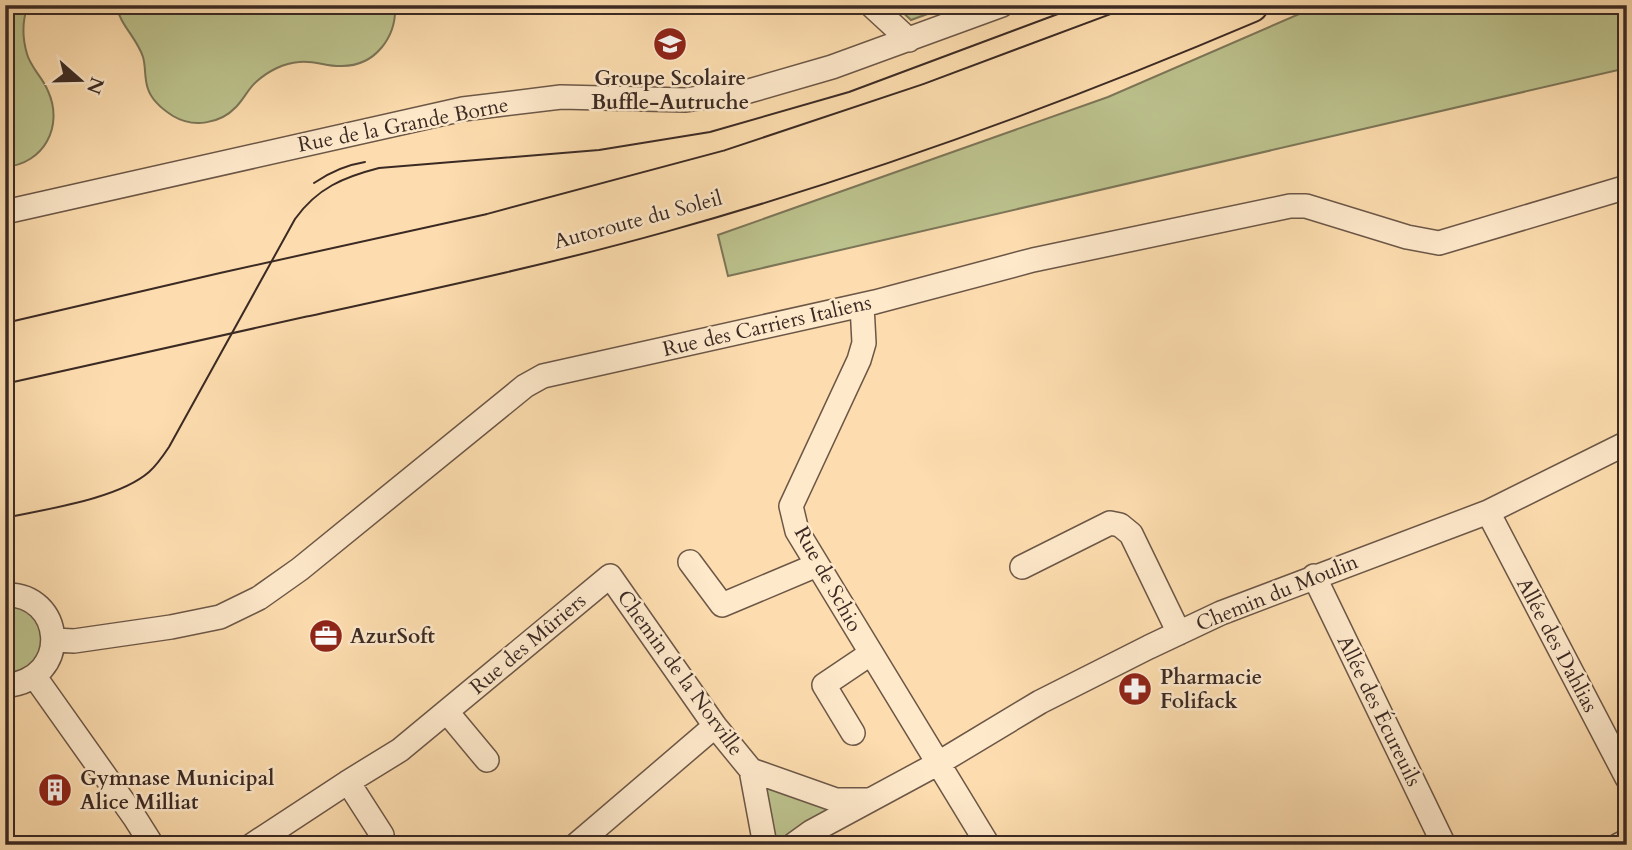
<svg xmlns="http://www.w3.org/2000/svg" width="1632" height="850" font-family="Cardo,serif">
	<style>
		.green { fill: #bcc28d; stroke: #7c7658; stroke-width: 2 }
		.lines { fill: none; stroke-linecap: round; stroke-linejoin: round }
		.minor-casing { stroke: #6c5747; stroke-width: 26 }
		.highway-casing { stroke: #3b2a24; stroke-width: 37 }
		.minor { stroke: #fee9cb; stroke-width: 23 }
		.highway { stroke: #fdddaf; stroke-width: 33 }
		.tram { stroke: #3b2a24; stroke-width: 2 }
		.labels { text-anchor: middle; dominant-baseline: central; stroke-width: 5; stroke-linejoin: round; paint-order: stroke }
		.poi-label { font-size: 21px; font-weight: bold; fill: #3b2a24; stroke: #fee9cb; text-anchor: start }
		.street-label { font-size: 21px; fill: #3b2a24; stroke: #fee9cb }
	</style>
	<rect width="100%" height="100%" fill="#fdddaf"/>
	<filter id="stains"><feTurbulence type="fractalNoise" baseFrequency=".00286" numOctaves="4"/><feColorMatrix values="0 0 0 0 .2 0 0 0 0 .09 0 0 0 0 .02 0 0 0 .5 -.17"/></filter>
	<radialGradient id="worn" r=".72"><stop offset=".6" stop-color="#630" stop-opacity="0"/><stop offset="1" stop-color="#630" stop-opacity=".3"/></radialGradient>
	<path class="green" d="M5,5H28C22,21 22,37 27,54C31,68 43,78 48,91C64,126 44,164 5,167Z
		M116,5H395C397,37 375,66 342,66C328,67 314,60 299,62C284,63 268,71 256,82C248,89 244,99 236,107C220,124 193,128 173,116C162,109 152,101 148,89C144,78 146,67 143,57C137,38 120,25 116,5Z
		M895,5H952L911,20Z
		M1320,5H1627V68L728,276L718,235L1108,97Z
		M5,604L26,608L42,627C42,659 39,665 7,674H5Z
		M767,782L837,810L780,844L773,841L762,787Z"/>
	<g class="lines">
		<g class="minor-casing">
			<path id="minor" d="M871,5L909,40
				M5,212L463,109L561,97L686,100L749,91L832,67L1002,5
				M862,305L864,343L859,360L791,506L797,531L988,845
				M1488,512L1627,778
				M690,562L722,605L817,565
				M1022,567L1110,523L1120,525L1131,534L1179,633
				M1314,576L1444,845
				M5,595C63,592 74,679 5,686
				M54,640L74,641L171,627L220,617L259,598L300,569L525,386L543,376L875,302L1033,260L1290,206H1306L1407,237L1439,243L1627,187
				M35,677L135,818L152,845
				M447,712L487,760
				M853,733L824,685L870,654
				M751,770L765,845
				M348,782L382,835
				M252,845L348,782L400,750L610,576L715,726L751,770L836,800H867
				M576,845L715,726
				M793,845L811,832L937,764L1040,702L1149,647L1221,613L1488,512L1627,443
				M1619,845L1627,841"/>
		</g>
		<g class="highway-casing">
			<path id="highway" d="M5,341L224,290L491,231L730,167L928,101L1134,24L1177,5
				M5,366C105,343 205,321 305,299C424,273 543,248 661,215C862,159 1058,87 1251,5"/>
		</g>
		<use href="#minor" class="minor"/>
		<use href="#highway" class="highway"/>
		<path class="tram" d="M314,183C330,172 346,165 365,162
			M5,518C46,509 118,499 149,472C157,465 163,456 169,447L295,219C317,188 344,177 379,168L599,150L710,132L849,92L1082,5"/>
	</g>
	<defs>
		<g id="school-disc" transform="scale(1.75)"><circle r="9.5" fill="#8f2418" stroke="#fee9cb"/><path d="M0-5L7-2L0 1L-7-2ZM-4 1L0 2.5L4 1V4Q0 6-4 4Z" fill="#fff"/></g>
		<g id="office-disc" transform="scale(1.75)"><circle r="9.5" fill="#8f2418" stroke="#fee9cb"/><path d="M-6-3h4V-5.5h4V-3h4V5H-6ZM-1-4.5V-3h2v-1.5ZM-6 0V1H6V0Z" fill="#fff"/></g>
		<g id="pharmacy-disc" transform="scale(1.75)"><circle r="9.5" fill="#8f2418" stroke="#fee9cb"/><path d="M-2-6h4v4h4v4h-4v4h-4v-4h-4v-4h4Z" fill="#fff"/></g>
		<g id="building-disc" transform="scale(1.75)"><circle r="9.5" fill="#8f2418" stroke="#fee9cb"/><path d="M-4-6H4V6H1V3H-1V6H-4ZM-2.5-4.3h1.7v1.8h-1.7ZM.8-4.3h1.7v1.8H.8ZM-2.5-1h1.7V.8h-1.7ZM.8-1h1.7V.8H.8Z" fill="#fff"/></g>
	</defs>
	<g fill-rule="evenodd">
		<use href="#school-disc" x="670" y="44"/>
		<use href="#office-disc" x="326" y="636"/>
		<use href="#pharmacy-disc" x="1135" y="689"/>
		<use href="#building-disc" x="55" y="790"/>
	</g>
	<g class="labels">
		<g class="poi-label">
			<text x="670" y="78" text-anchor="middle">Groupe Scolaire<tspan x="670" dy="24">Buffle-Autruche</tspan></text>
			<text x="350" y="636">AzurSoft</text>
			<text x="1160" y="677">Pharmacie<tspan x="1160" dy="24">Folifack</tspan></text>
			<text x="80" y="778">Gymnase Municipal<tspan x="80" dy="24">Alice Milliat</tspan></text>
		</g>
		<g class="street-label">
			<text transform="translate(403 125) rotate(-11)">Rue de la Grande Borne</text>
			<text transform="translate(638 220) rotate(-15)">Autoroute du Soleil</text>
			<text transform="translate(767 326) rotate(-13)">Rue des Carriers Italiens</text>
			<text transform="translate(828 579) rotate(61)">Rue de Schio</text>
			<text transform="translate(1277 593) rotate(-22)">Chemin du Moulin</text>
			<text transform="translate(528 644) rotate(-40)">Rue des Mûriers</text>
			<text transform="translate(1557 645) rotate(62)">Allée des Dahlias</text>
			<text transform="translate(680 673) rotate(54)">Chemin de la Norville</text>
			<text transform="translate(1379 711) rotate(64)">Allée des Écureuils</text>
		</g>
	</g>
	<rect width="1632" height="850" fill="none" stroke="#fdddaf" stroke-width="28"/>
	<rect x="7" y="7" width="1618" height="836" fill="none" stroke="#3b2a24" stroke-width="3.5"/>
	<rect x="14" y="14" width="1604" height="822" fill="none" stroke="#3b2a24" stroke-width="2"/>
	<g transform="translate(80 80) rotate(110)" stroke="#fee9cb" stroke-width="5" paint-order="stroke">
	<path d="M0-5L12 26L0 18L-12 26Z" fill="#3b2a24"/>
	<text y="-10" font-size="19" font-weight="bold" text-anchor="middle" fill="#3b2a24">N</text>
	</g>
	<rect width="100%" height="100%" filter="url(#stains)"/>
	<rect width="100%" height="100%" fill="url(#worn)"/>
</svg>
